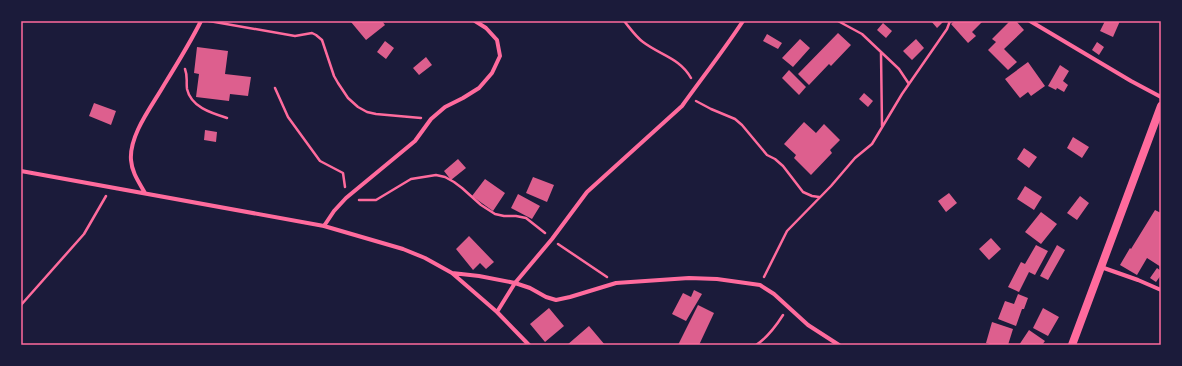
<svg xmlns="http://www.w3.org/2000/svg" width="1182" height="366" font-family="Inter,sans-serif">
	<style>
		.building { fill: #dd5f8e }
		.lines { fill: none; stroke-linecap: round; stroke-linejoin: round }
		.path { stroke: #ff6b9d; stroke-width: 2.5 }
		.minor { stroke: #ff6b9d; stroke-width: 4 }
		.secondary { stroke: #ff6b9d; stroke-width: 8 }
		.neatline { fill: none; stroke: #ff6b9d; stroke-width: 1.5 }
	</style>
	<rect width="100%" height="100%" fill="#1b1b3a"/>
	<path class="building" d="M353,21H382L385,25L366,40L351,22Z
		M931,21H944L937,28Z
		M955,21H983L972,32L976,36L968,43L951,24Z
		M1010,21H1016L1024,30L1004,49L1017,62L1008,70L988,50L996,42L992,39Z
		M1105,21H1120L1113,37L1100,31Z
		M883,23L892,31L886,38L877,30Z
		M838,33L851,45L831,66L829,64L809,85L798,74Z
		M767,34L782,43L778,49L763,41Z
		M800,39L810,48L793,67L782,58Z
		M916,39L924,48L912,60L903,51Z
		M385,41L394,48L386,59L377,52Z
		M1097,42L1104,47L1099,55L1092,50Z
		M197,47L228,51L225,74L251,77L248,96L230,94L229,101L196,97L199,74L194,73Z
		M426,57L432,65L419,75L413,68Z
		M1028,62L1045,86L1031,96L1028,92L1020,98L1005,79Z
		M1060,65L1069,71L1063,81L1068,85L1064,92L1057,88L1056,90L1048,86Z
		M789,70L806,87L799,95L782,78Z
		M864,93L873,101L868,107L859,99Z
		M94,103L116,111L111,125L89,116Z
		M804,122L816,133L824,124L840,140L830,150L832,153L811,175L794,158L796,155L784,144Z
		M205,130L217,132L216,142L204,140Z
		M1073,137L1089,147L1082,158L1067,148Z
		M1024,148L1037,157L1029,168L1017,159Z
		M458,159L466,168L451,180L444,171Z
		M533,177L554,185L547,202L526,193Z
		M485,179L505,193L493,211L472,196Z
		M1025,186L1042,197L1034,210L1017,199Z
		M949,193L957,203L946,212L938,201Z
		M518,194L540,206L532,219L511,208Z
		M1080,196L1089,203L1077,220L1067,213Z
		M1155,210L1161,213V267L1147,258L1137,275L1120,265L1130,248L1131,249Z
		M1041,212L1057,224L1041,244L1025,232Z
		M469,236L494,262L486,269L480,263L473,270L456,249Z
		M991,238L1001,249L989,260L979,249Z
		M1036,245L1048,251L1035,275L1029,272L1019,292L1008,287L1021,262L1025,264Z
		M1057,245L1065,250L1048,280L1040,276Z
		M1157,268L1161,271V275L1156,282L1150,278Z
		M694,290L702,294L686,321L672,314L683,293L691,297Z
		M1018,294L1028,298L1024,309H1022L1016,326L998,319L1005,301L1014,304Z
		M698,305L714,313L699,345H678Z
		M549,308L564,326L545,342L530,324Z
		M1043,308L1059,317L1048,336L1033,328Z
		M992,322L1013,329L1008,345H993L986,343Z
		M589,326L605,345H567Z
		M1029,330L1045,341L1042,345H1019Z"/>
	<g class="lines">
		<path class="path" d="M209,21L295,36L312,33L316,35L322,40L334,76L338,83L348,98L358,107L367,112L376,114L421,118
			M624,21C630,28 636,37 643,42C660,55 680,58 691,78
			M838,21L862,34L899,69L909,84
			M881,53L882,126
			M185,69C188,77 186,81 187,89C191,107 211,113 227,118
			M275,88L288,117L320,161L343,173L345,187
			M696,101L711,109L735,119L742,125L767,155L775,159L783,166L803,192L812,196L819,197
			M359,200H376L411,179L436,175L445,177L454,182L462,188L481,205L495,214L504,216H516L526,218L545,233
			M558,244L607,277
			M764,277L787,231L831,186L855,158L872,144L902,94L947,29L950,21
			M21,305L84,234L106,196
			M756,345C767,338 776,326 783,315"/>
		<path class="minor" d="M1030,21L1131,81L1161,97
			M21,171L324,226L403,249L425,258L452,273L497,312L529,345
			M145,193C139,182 132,173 131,160C129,135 152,106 164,85C177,64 190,43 201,21
			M324,226L334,211L346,198L415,141L431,119L445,107L463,98L479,88L492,73L500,56L497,40L486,28L475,21
			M1101,267L1138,280L1161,290
			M452,273L479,276L515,283L530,288L546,297L556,300L570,297L616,283L689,278L717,279L760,285L774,294L808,325L839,345
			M497,312L515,283L552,239L587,192L682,106C702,78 724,50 743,21"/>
		<path class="secondary" d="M1072,345L1161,106"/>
	</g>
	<rect width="1182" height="366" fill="none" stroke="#1b1b3a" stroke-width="44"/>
	<rect x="22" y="22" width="1138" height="322" class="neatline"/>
</svg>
